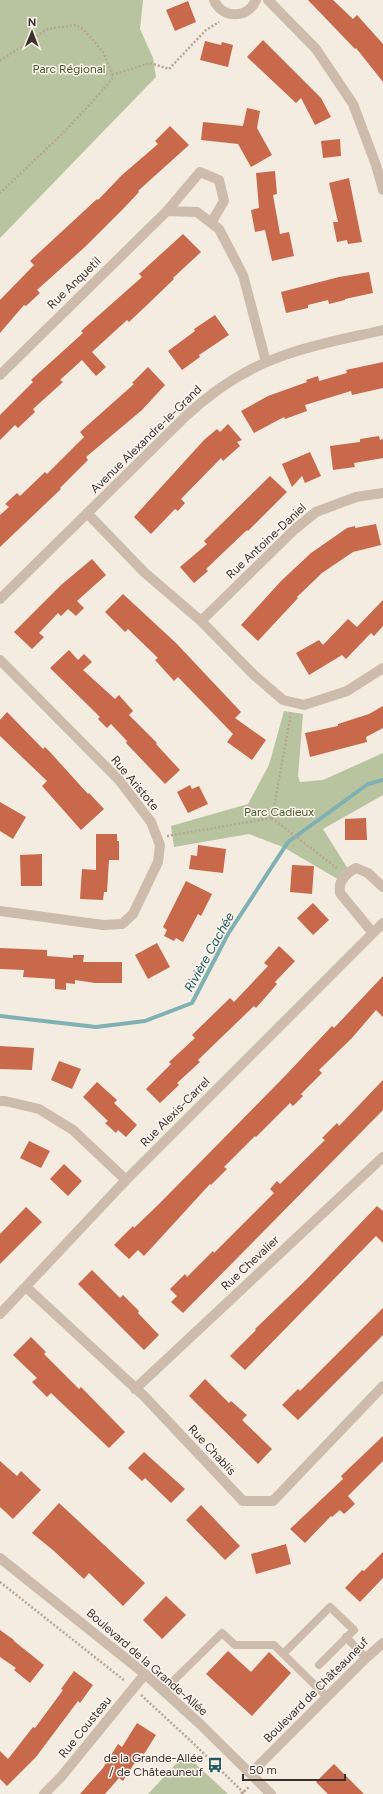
<svg xmlns="http://www.w3.org/2000/svg" width="383" height="1794" font-family="Figtree,sans-serif">
	<style>
		.green { fill: #b8c4a0 }
		.lines { fill: none; stroke-linecap: round; stroke-linejoin: round }
		.stream { stroke: #7fb0b2; stroke-width: 4 }
		.building { fill: #c8694b }
		.path { stroke: #b9a596; stroke-width: 2.5; stroke-dasharray: 2 2; stroke-linecap: butt }
		.service { stroke: #cdbbac; stroke-width: 8 }
		.minor { stroke: #cdbbac; stroke-width: 10 }
		.tertiary { stroke: #cdbbac; stroke-width: 10 }
		.labels { text-anchor: middle; dominant-baseline: central; stroke-width: 3; stroke-linejoin: round; paint-order: stroke }
		.park-label { font-size: 12px; fill: #4a5a2e; stroke: #fbf5ee }
		.street-label { font-size: 12px; fill: #3b302b; stroke: #fbf5ee }
		.poi-label { font-size: 12px; fill: #3b302b; stroke: #fbf5ee; text-anchor: end }
		.water-label { font-size: 13px; font-style: italic; fill: #1f5a5e; stroke: #fbf5ee }
	</style>
	<rect width="100%" height="100%" fill="#f4ebe1"/>
	<path class="green" d="M0,0H143L140,29L153,58L156,77L0,238Z
		M284,711L303,714L298,776L300,782L323,780L383,753V795L323,829L348,869L341,881L283,847L249,834L174,847L171,826L248,804L269,765Z
		M185,1754L228,1794H148Z"/>
	<g class="lines">
		<path class="stream" d="M0,1016L96,1027L145,1021L192,1003L228,934L288,842L368,784L383,780"/>
	</g>
	<path class="building" d="M308,0H333L353,19L357,15L383,44V82L356,48L355,49Z
		M188,1L196,22L175,31L166,10Z
		M263,40L321,98L331,117L315,125L301,98L296,103L247,57Z
		M205,41L221,45L222,42L233,45L228,67L200,60Z
		M247,108L260,111L257,128L272,155L251,167L238,144L201,140L203,122L243,126Z
		M170,126L189,145L138,191L139,192L124,208L86,246L37,290L40,293L26,306L24,305L0,333V300L34,265L30,261L97,199L98,200L122,175L158,144L155,141Z
		M340,139L341,156L323,158L321,141Z
		M275,171L277,194L273,195L280,234L289,232L294,256L272,261L265,230L255,232L251,210L259,208L256,173Z
		M349,178L362,242L348,244L347,240L337,242L333,222H338L329,183Z
		M183,234L201,252L173,278L174,279L147,305L129,322L127,320L92,352L106,367L96,376L82,360L60,380L63,382L33,409L35,412L18,428L15,425L0,440V415L33,382L31,380L83,333L81,331L142,277L139,274Z
		M369,272L373,293L345,299V300L329,304L328,300L308,305V308L286,313L281,292L339,277Z
		M215,315L229,335L199,355L200,357L182,370L168,351L195,331L194,329Z
		M383,362V388L352,395L351,391L305,405L307,411L285,419L284,417L254,433L241,411L268,396L307,382L306,380L318,376L319,381L347,373L346,370Z
		M148,367L165,385L142,410L86,457L88,460L60,488L61,489L0,547V515L9,507L5,504L17,493L20,496L45,472L47,474L84,437L80,432L134,384L132,383Z
		M228,424L242,440L237,442L240,446L223,461L221,458L181,499L185,503L178,511L175,509L151,534L134,517L204,440L217,429L220,432Z
		M379,436L380,440L383,439V458L354,463L355,467L333,470L330,446L360,442V439Z
		M310,452L321,476L305,483L302,476L292,487L282,464Z
		M270,476L287,492L248,531L247,530L206,569L208,571L194,583L180,567L207,544L204,541Z
		M376,524L381,545L353,552L322,573L297,597L298,598L258,641L241,625L281,581L311,553L347,528L355,526V528Z
		M92,559L106,575L77,601L84,608L76,616L68,609L61,616L58,613L39,633L44,637L32,649L14,632L61,585Z
		M123,594L176,643L241,712L235,718L266,740L252,760L227,742L233,734L178,677L174,681L155,660L158,658L128,629L125,632L105,612Z
		M383,600V626L374,636L371,633L346,659L342,655L309,675L296,653L319,640L323,645L348,619L357,627Z
		M69,650L78,660L84,654L92,662L83,670L115,699L119,695L133,711L129,715L157,743L156,744L180,770L165,784L126,743L127,741L111,724L107,728L98,719L100,717L50,668Z
		M383,706V728L366,737L367,742L310,757L305,733L338,726V724L369,714Z
		M7,712L43,749L45,747L50,752L88,794L89,793L104,809L81,830L42,786L47,781L0,736V720Z
		M190,785L192,789L199,786L208,804L188,813L177,792Z
		M0,802L26,817L13,839L0,831Z
		M366,818L367,840H345V819Z
		M96,834H117V841H119V860H109L107,892H104L103,900L80,899L82,869L96,870Z
		M198,845L226,849L223,873L189,869L191,855L197,856Z
		M42,854V886H21L20,855Z
		M292,865L314,866L312,894L290,892Z
		M186,881L212,894L201,916L198,914L183,942L176,938L174,941L164,936L167,930L163,927Z
		M313,903L329,920L313,935L297,918Z
		M157,943L170,967L148,979L135,955Z
		M279,946L295,961L275,982L277,984L271,991L256,1008L254,1006L198,1060L200,1062L177,1083L179,1085L160,1103L146,1089L171,1064L169,1062L195,1038L192,1035L230,998L234,1002L268,966L264,963Z
		M0,948L47,950V956L73,958V955H84L83,962H122V983H95L75,980V984L66,983V990L55,989V979L23,977L24,970L0,969Z
		M383,976V1017L376,1010L352,1038L319,1070L322,1073L301,1094L303,1096L293,1106L290,1103L256,1137L255,1136L224,1167L227,1169L211,1185L210,1184L144,1256L138,1250L129,1259L114,1245L133,1226L134,1228L158,1205L284,1077L332,1026L334,1028Z
		M0,1046L34,1048L32,1070L0,1069Z
		M59,1061L81,1069L72,1089L51,1080Z
		M383,1080V1110L183,1313L171,1302L177,1296L170,1289L185,1274L187,1277L213,1251L214,1253L274,1193L270,1189L277,1181L280,1184L325,1140L322,1138L337,1123L339,1126Z
		M97,1082L117,1100L114,1103L137,1125L126,1137L118,1130L116,1133L105,1123L108,1121L83,1097Z
		M29,1141L50,1151L41,1168L20,1158Z
		M64,1164L82,1181L68,1196L50,1179Z
		M377,1206L383,1211V1243L376,1236L245,1370L230,1356L256,1330L255,1329L307,1279Z
		M26,1207L42,1222L0,1264V1234Z
		M92,1270L120,1298L123,1295L139,1311L138,1313L159,1335L144,1350L78,1284Z
		M383,1308V1335L298,1420L282,1405L298,1389L300,1391Z
		M31,1337L46,1352L44,1354L79,1389L81,1387L125,1432L109,1448L51,1393L47,1397L32,1382L37,1378L13,1355Z
		M205,1379L229,1403L231,1401L247,1415L242,1420L272,1449L258,1464L189,1396Z
		M383,1436V1461L348,1496L355,1504L344,1514L340,1510L332,1517L331,1516L305,1543L290,1529L343,1479L341,1476Z
		M144,1452L185,1489L171,1503L145,1478L142,1481L128,1468Z
		M0,1461L17,1476L21,1471L41,1490L13,1519L0,1507Z
		M59,1503L145,1583L123,1606L89,1573L84,1579L54,1551L32,1533Z
		M201,1505L240,1546L225,1560L186,1520Z
		M286,1544L291,1564L256,1574L251,1554Z
		M383,1552V1578L360,1602L345,1588L362,1570L364,1571Z
		M166,1596L186,1615L162,1639L143,1620Z
		M0,1630L14,1640V1641L44,1665L30,1683L14,1670L16,1668L0,1657Z
		M228,1651L251,1672L269,1652L291,1673L252,1716L206,1674Z
		M74,1671L93,1685L80,1703L78,1701L36,1757L7,1786L0,1779V1751L8,1759L33,1727L35,1728L63,1690L61,1689Z
		M137,1723L156,1735L144,1754L141,1753L123,1781L119,1778L105,1794H80L103,1768L118,1744L122,1747Z
		M334,1764L364,1794H328L316,1782Z"/>
	<g class="lines">
		<path class="path" d="M0,61L47,29L76,25L84,30L103,52L112,73V79L93,101L62,134L0,193
			M112,75L150,63L169,69L206,30L219,22
			M272,818L338,869
			M167,836L272,818L291,713
			M0,1582L125,1681
			M141,1695L192,1742L245,1794
			M241,1794L249,1787"/>
		<path class="service" d="M346,1637L366,1658
			M283,1654L330,1607L354,1630L319,1665
			M163,1691L222,1633L235,1645H274L327,1697"/>
		<path class="minor" d="M214,0C222,19 248,19 256,0
			M268,0L316,49L353,104L376,165L383,190
			M167,211L200,172L219,180L224,201L211,223
			M0,375L167,211L197,212L219,229L243,275L266,362
			M87,513L144,572L201,621L254,675L283,700L304,705L347,691L383,668
			M0,599L186,416C214,390 245,369 282,356C314,344 349,338 383,330
			M201,621L295,529L316,512L356,497L383,493
			M0,660L119,780L151,822L160,845L158,862L133,914L122,924L103,925L0,911
			M373,933L340,893C338,881 346,873 356,868L368,873L383,887
			M0,1101H5L39,1109L73,1130L126,1180
			M26,1287L144,1396L243,1501H273L383,1386
			M0,1314L126,1180L383,923
			M135,1389L383,1157
			M251,1773L366,1658L383,1643
			M44,1794L61,1777L145,1674"/>
		<path class="tertiary" d="M0,1558L145,1674L200,1724L271,1794"/>
	</g>
	<defs>
		<g id="bus-bare" transform="scale(1.2)"><path d="M-5-6H5V4H4V6H2V4H-2V6H-4V4H-5ZM-3.5-4V0h7V-4ZM-3.5 1.2v1.5H-2V1.2ZM2 1.2v1.5H3.5V1.2Z" fill="#1f5a5e" stroke="#fbf5ee" stroke-width="2.5" paint-order="stroke"/></g>
	</defs>
	<g fill-rule="evenodd">
		<use href="#bus-bare" x="215" y="1765"/>
	</g>
	<g class="labels">
		<g class="park-label">
			<text x="69" y="69">Parc Régional</text>
			<text x="279" y="812">Parc Cadieux</text>
		</g>
		<g class="street-label">
			<text transform="translate(74 283) rotate(-44)">Rue Anquetil</text>
			<text transform="translate(146 439) rotate(-44)">Avenue Alexandre-le-Grand</text>
			<text transform="translate(266 541) rotate(-43)">Rue Antoine-Daniel</text>
			<text transform="translate(135 783) rotate(50)">Rue Aristote</text>
			<text transform="translate(175 1112) rotate(-45)">Rue Alexis-Carrel</text>
			<text transform="translate(250 1263) rotate(-43)">Rue Chevalier</text>
			<text transform="translate(212 1450) rotate(47)">Rue Chablis</text>
			<text transform="translate(147 1662) rotate(41)">Boulevard de la Grande-Allée</text>
			<text transform="translate(316 1690) rotate(-45)">Boulevard de Châteauneuf</text>
			<text transform="translate(85 1727) rotate(-51)">Rue Cousteau</text>
		</g>
		<g class="poi-label">
			<text x="203" y="1758">de la Grande-Allée<tspan x="203" dy="14">/ de Châteauneuf</tspan></text>
		</g>
		<g class="water-label">
			<text transform="translate(209 952) rotate(-61)">Rivière Cachée</text>
		</g>
	</g>
	<g transform="translate(32 32) rotate(1)" stroke="#fbf5ee" stroke-width="3" paint-order="stroke">
	<path d="M0-3L7 15L0 10L-7 15Z" fill="#3b302b"/>
	<text y="-6" font-size="11" font-weight="bold" text-anchor="middle" fill="#3b302b">N</text>
	</g>
	<path d="M243 1774v6h102v-6" fill="none" stroke="#3b302b" stroke-width="2"/>
	<text x="249" y="1774" font-size="12" fill="#3b302b" stroke="#fbf5ee" stroke-width="3" paint-order="stroke">50 m</text>
</svg>
